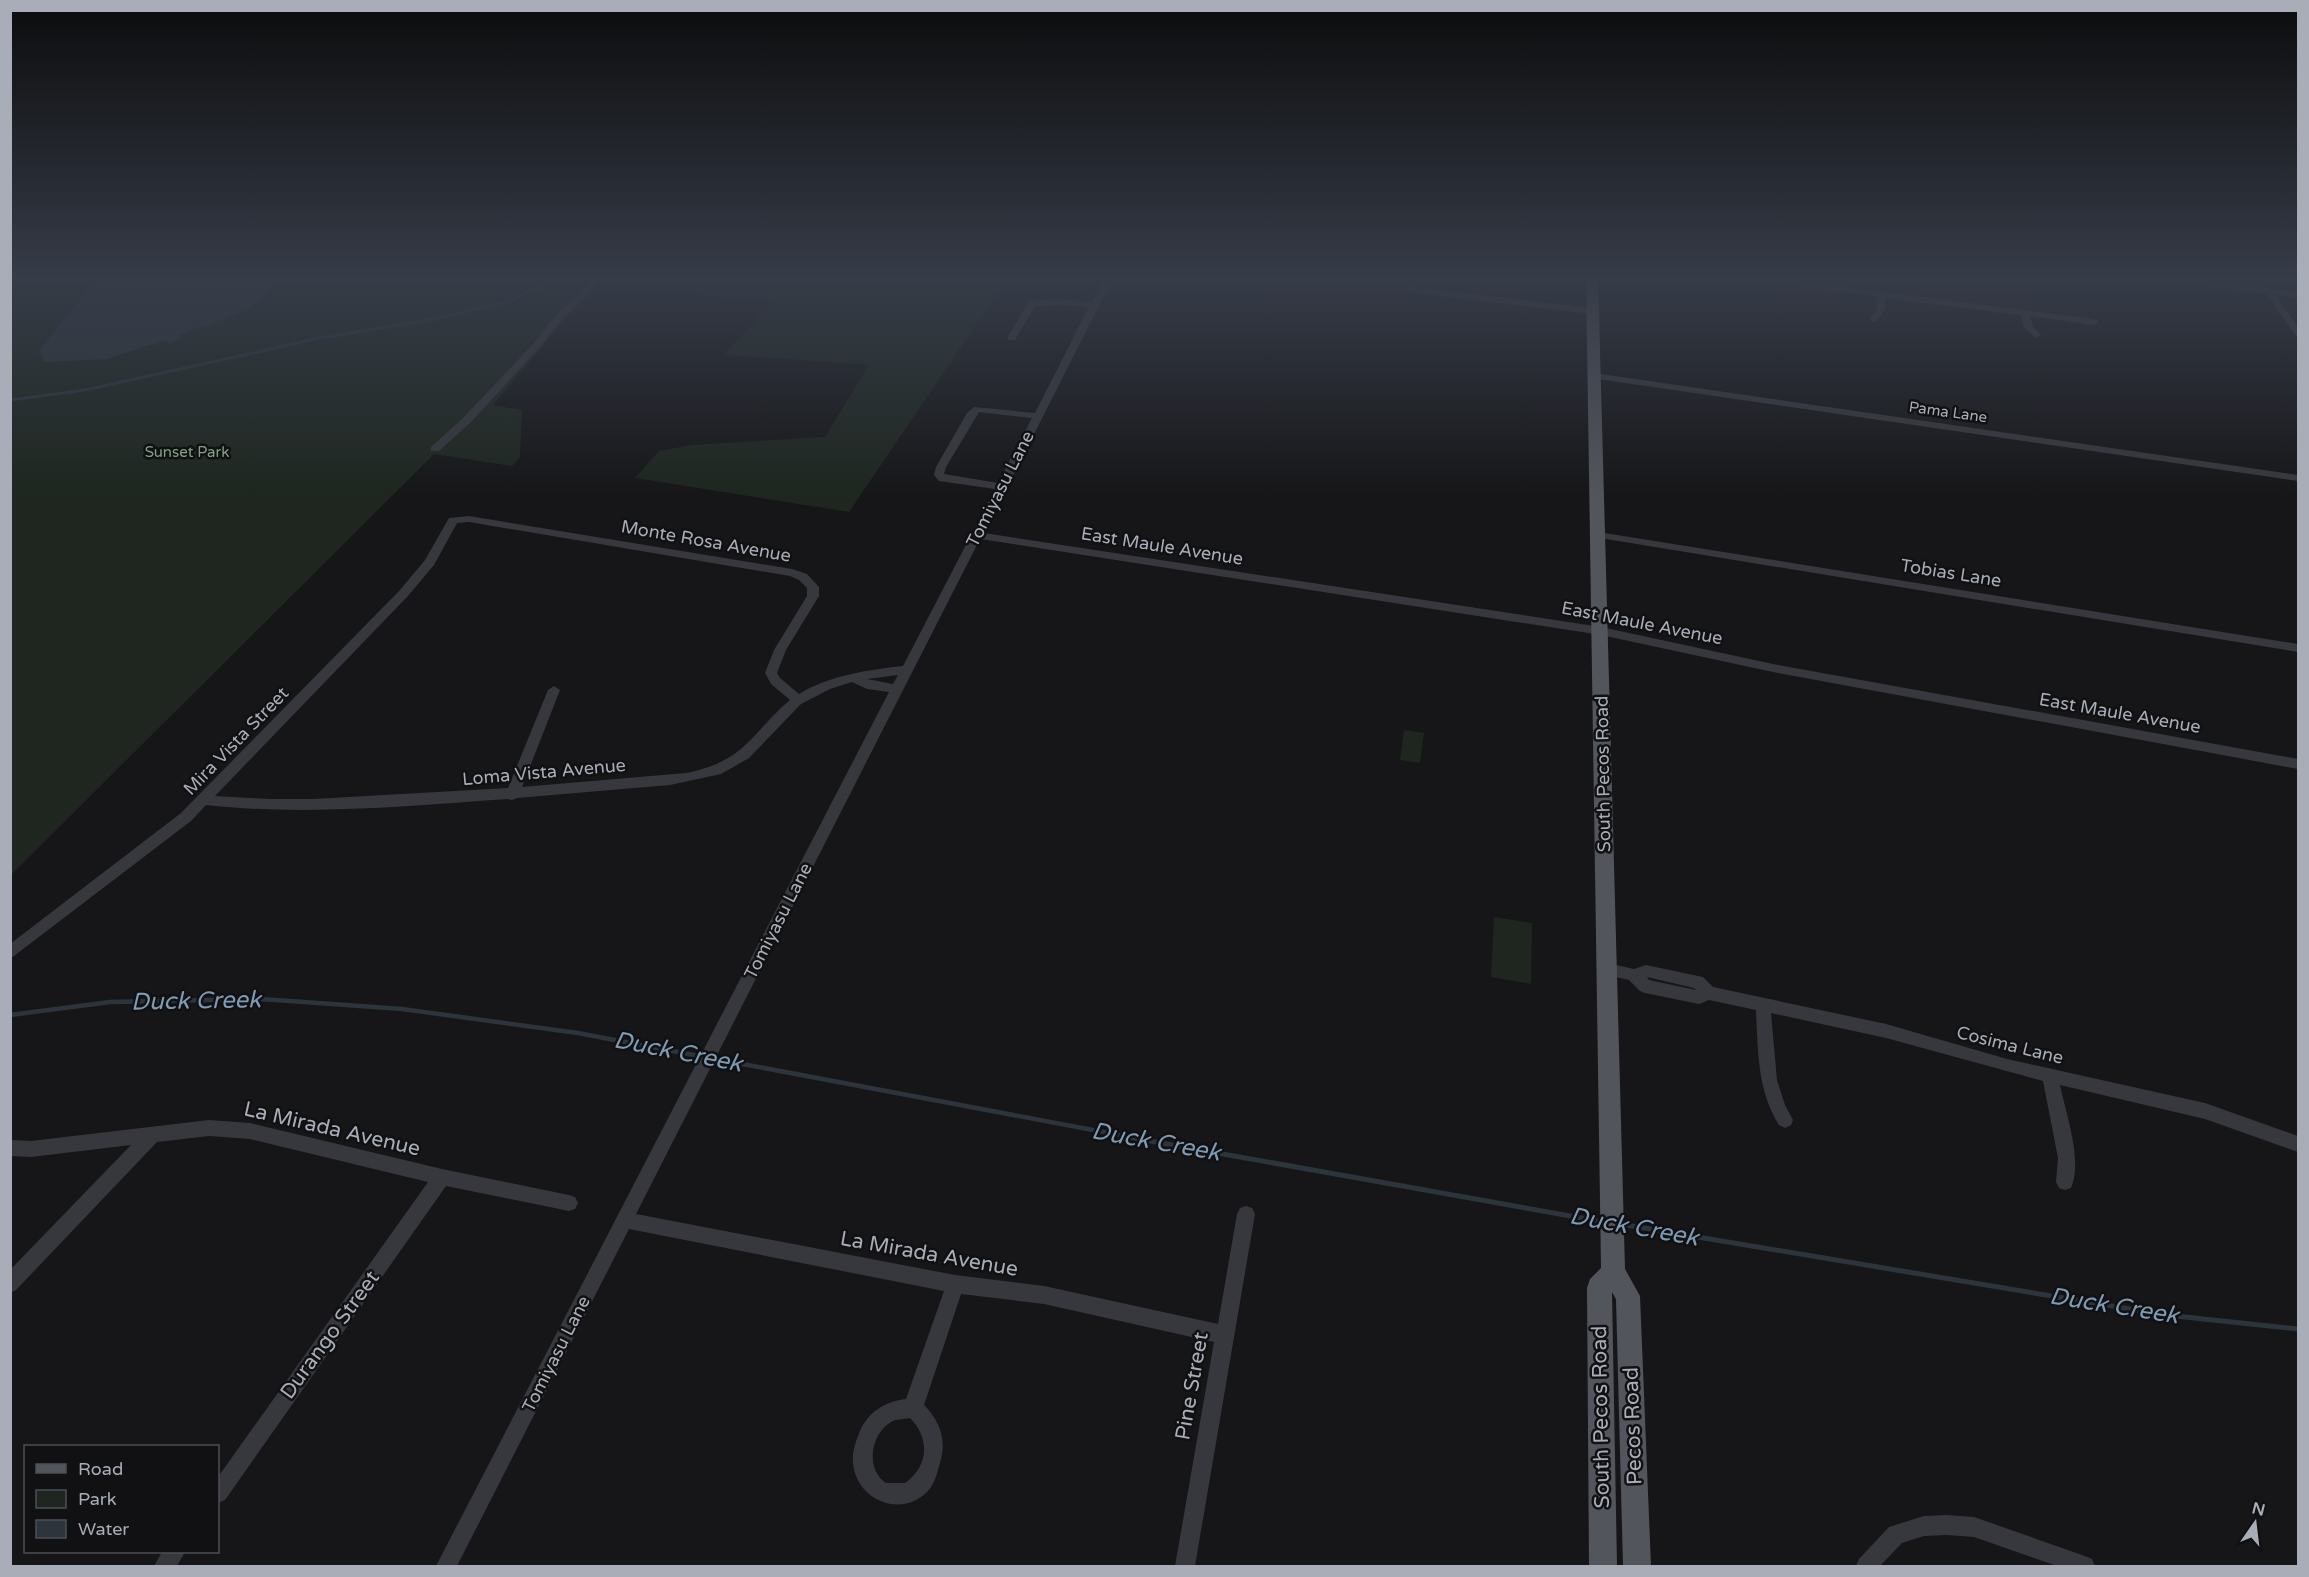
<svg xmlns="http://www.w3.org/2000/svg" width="2309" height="1577" font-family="'Varela Round',sans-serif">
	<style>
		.green { fill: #1e261f }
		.water { fill: #2c353c }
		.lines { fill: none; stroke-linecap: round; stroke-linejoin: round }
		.stream-far2 { stroke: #2c353c; stroke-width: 3 }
		.stream-far1 { stroke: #2c353c; stroke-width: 4.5 }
		.stream { stroke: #2c353c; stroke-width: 5 }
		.minor { fill: #37383d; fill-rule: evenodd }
		.major { fill: #53555c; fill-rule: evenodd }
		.labels { text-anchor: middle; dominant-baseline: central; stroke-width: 5; stroke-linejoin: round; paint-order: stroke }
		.far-street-label { font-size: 15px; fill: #a8adb8; stroke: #111113 }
		.far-park-label { font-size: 15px; fill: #7fa381; stroke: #111113 }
		.street-label { font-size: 18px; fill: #a8adb8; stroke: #111113 }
		.near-street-label { font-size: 21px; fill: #a8adb8; stroke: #111113 }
		.near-water-label { font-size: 24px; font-style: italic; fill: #7f9bb3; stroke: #111113 }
	</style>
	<rect width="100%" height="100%" fill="#161618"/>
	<path class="green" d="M11,276H1009L849,512L635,478L659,451L692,445L825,437L869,365L724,355L773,301L601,287L568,316L493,405L522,410L520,457L512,466L434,454L11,875Z
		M1404,730L1424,733L1420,763L1400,760Z
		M1494,917L1532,923L1531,984L1491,977Z"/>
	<path class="water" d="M101,276H274C276,308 202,326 178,335L183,338L168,343L166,340L106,359L45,362L39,351L84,295L87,288L91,287Z"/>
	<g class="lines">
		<path class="stream-far2" d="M10,400L85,390L320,338L435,319L509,301L564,276"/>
		<path class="stream-far1" d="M10,1015L110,1002L261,999L402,1009L578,1033L704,1057
			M711,1058L1130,1137"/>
		<path class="stream" d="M1122,1136L1604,1222
			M1620,1224L2166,1315L2298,1329"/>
		<path class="minor" d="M591,276H599L594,289L563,318L540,347L471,422L439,451H431V447L463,418L534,343L557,314L587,286Z
			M1106,276H1114L984,533L1601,627L1773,664L2298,759V769L1773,672L1601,635L980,539L636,1214L955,1275L1044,1286L1218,1324L1237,1214L1240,1208L1246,1206L1252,1208L1255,1214L1195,1566H1175L1214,1342L1044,1304L961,1294L924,1405C940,1421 947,1440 940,1463C937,1473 935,1484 927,1492C900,1519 855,1499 853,1462C852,1451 856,1441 860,1431C868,1412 886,1401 906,1399L944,1291L629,1229L457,1566H436L889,692L867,689L852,682L830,689L801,704L749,758L721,774L670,785L517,798L512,800L507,799C409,806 304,816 206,805L191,821L10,959V944L181,813L400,590L425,560L449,518L469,516L792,569L807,574L819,587V596L786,650L777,673L780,678L799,694C830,675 868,670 903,666L995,489L939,481L934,475L936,467L967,413L974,407L1035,413L1089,307L1061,305L1035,306L1015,340H1009L1007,338L1029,301L1061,299L1092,302ZM979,412L1032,418L998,483L944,474L946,467ZM469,522L790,576L799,580L807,588V596L774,650L765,673L771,684L790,700C749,735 746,761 686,773L522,787L560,690L554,686L548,690L508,788L314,799H270L215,796L408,596L434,565L457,523ZM898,675L893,684L867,679ZM910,1418C930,1438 929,1466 905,1483H886C864,1469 871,1430 895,1420C900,1419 905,1419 910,1418Z
			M1735,276H1759L2094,319L2099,322L2094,325L2030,316L2033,327L2041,335L2036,338L2024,328L2021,315L1885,298V309L1877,321L1874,322L1869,319L1877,309L1876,296L1739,279Z
			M2136,276H2161L2298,292V298L2276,295L2298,327V336L2295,335L2267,294L2140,279Z
			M1411,287L1592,308L1596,311L1592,314L1408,292V288Z
			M1594,373L2298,475V481L1591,378L1589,376Z
			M1598,532L2298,644V652L1594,537L1592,535Z
			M1607,963L1634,969L1646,965L1698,976L1703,977L1713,987L1886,1024L2007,1059L2205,1103L2298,1136V1152L2205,1119L2060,1085C2066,1114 2083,1161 2071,1188L2065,1190L2059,1188L2056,1182L2058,1158L2043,1081L1886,1038L1771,1013L1777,1080L1785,1105L1793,1120L1791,1125L1785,1128L1779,1125C1757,1090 1758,1050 1756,1010L1709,1000L1699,1004L1645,993L1640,991L1629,980L1602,974L1599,969L1602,964ZM1647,977L1694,988L1696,990L1649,980Z
			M209,1120L250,1123L442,1169L569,1195L575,1197L578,1203L575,1209L569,1211L446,1186L225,1500L218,1503V1477L428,1182L250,1139L209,1136L157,1142L16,1290L10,1293V1270L131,1145L31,1157L10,1156V1140L31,1141Z
			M1947,1515L1974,1517L2085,1556L2092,1559L2095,1566H2057L1974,1537L1947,1535L1924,1536L1902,1543L1880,1566H1856L1859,1559L1889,1527L1924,1516Z
			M162,1552H185L177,1566H154Z"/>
		<path class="major" d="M1586,276H1598L1625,1269L1640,1296L1651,1566H1623L1616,1299L1612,1292L1617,1566H1589L1587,1288L1590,1279L1601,1268Z"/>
	</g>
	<linearGradient id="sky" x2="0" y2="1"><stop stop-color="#0c0c0d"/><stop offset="0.56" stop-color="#363c48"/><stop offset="1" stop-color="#363c48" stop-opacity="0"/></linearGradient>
	<rect width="2309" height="497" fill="url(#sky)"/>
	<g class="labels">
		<g class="far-street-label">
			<text transform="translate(1948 412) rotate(8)">Pama Lane</text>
		</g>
		<g class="far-park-label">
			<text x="187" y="452">Sunset Park</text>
		</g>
		<g class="street-label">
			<text transform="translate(1000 489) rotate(-63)">Tomiyasu Lane</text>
			<text transform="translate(706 541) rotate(10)">Monte Rosa Avenue</text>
			<text transform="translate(1162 546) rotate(9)">East Maule Avenue</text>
			<text transform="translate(1951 573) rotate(9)">Tobias Lane</text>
			<text transform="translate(1642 623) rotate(11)">East Maule Avenue</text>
			<text transform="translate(2120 713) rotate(10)">East Maule Avenue</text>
			<text transform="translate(236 741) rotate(-46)">Mira Vista Street</text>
			<text transform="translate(544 772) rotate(-5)">Loma Vista Avenue</text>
			<text transform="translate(1603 774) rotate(-91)">South Pecos Road</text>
			<text transform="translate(778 921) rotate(-63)">Tomiyasu Lane</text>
			<text transform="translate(2010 1045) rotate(14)">Cosima Lane</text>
			<text transform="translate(556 1354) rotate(-63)">Tomiyasu Lane</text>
		</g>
		<g class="near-street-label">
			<text transform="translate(332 1129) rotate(13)">La Mirada Avenue</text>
			<text transform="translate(929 1254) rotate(10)">La Mirada Avenue</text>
			<text transform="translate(330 1335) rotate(-54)">Durango Street</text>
			<text transform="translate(1192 1386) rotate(-80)">Pine Street</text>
			<text transform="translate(1601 1417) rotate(-91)">South Pecos Road</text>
			<text transform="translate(1633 1426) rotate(-92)">Pecos Road</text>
		</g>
		<g class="near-water-label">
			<text transform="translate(196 1001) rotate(-1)">Duck Creek</text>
			<text transform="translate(678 1052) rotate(11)">Duck Creek</text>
			<text transform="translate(1156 1142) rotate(10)">Duck Creek</text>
			<text transform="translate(1634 1227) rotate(10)">Duck Creek</text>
			<text transform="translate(2114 1306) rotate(9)">Duck Creek</text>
		</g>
	</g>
	<rect width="2309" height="1577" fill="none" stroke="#a8adb8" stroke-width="24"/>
	<rect x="24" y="1445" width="195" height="108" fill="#111113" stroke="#4d4f55" stroke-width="1.5"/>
	<rect x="36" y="1464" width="30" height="9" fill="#53555c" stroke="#4d4f55" stroke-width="1.5"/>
	<text x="78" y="1475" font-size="18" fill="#a8adb8">Road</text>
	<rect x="36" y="1490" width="30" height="18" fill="#1e261f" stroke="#4d4f55" stroke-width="1.5"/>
	<text x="78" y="1505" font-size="18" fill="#a8adb8">Park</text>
	<rect x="36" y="1520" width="30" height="18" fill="#2c353c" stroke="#4d4f55" stroke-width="1.5"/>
	<text x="78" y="1535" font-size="18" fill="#a8adb8">Water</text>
	<g transform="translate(2255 1523) rotate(14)" stroke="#111113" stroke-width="4.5" paint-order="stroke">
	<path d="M0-4.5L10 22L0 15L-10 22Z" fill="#a8adb8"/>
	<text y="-9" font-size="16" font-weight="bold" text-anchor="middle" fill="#a8adb8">N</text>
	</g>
</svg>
